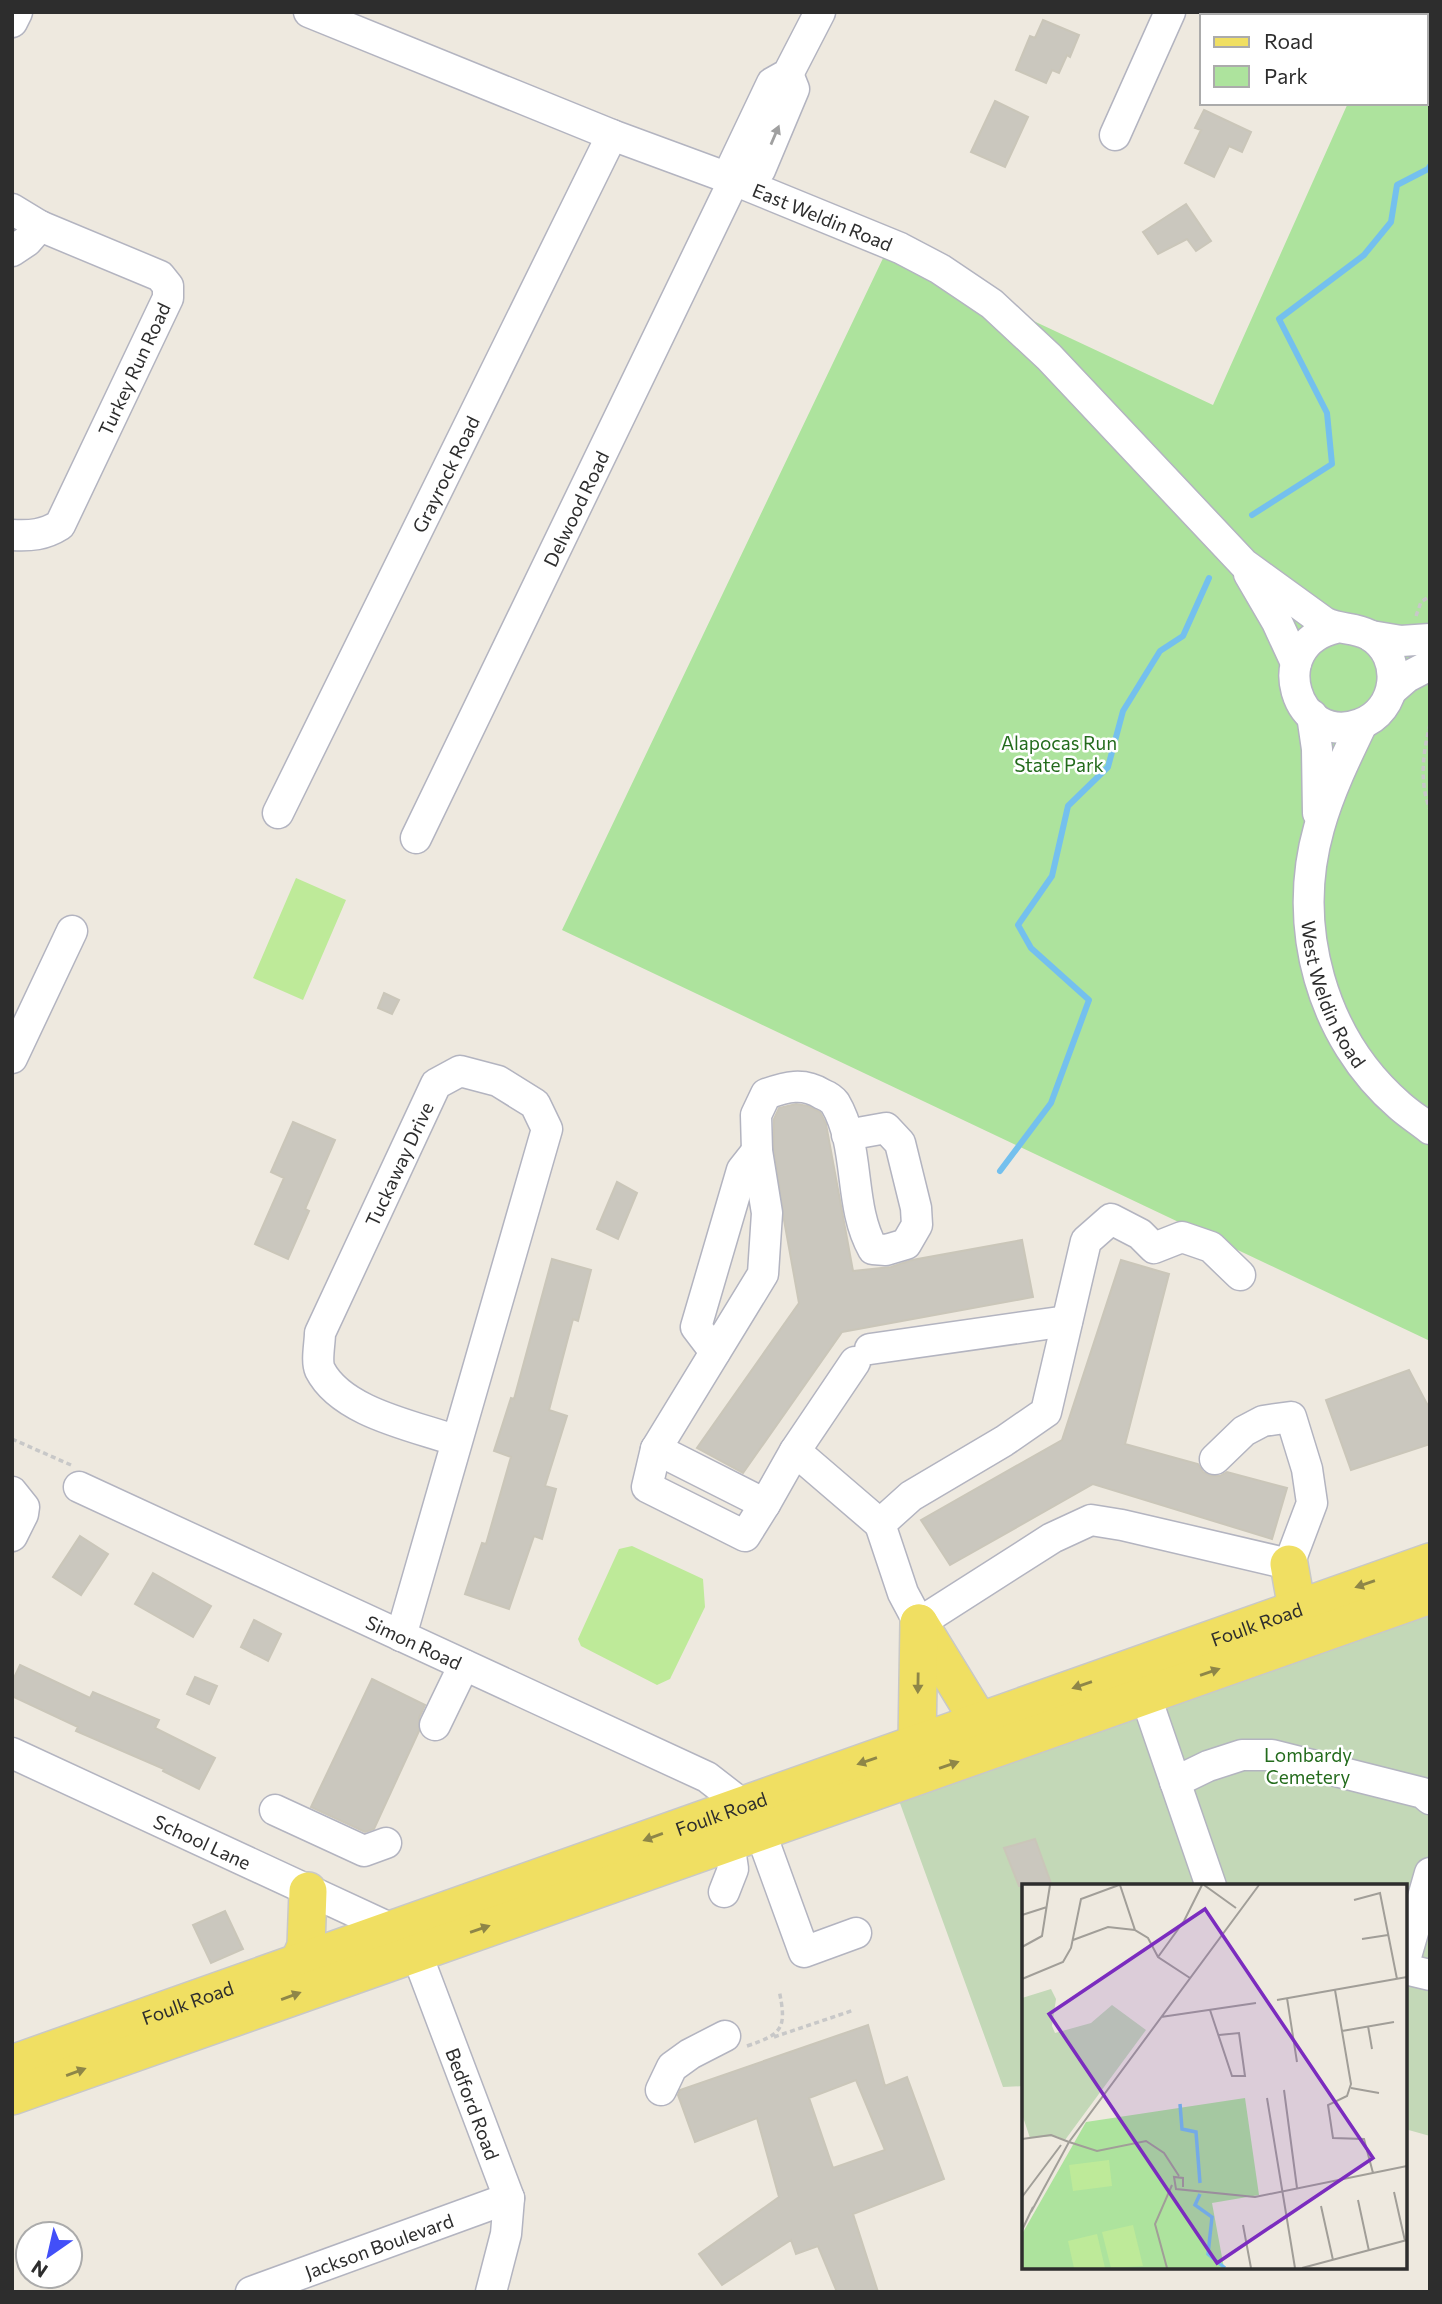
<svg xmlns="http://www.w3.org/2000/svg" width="1442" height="2304" font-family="Commissioner,sans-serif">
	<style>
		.green { fill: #ade39d }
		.cemetery { fill: #c3d8b7 }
		.pitch { fill: #beea99 }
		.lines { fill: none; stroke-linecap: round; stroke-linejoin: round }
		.stream { stroke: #74c0ee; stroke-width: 6 }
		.building { fill: #cac7be; stroke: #cac6b9; stroke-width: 2; fill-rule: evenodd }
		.minor-casing { stroke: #b3b4c0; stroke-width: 33 }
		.major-casing { stroke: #c8c8c8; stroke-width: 40 }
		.path { stroke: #c8c8c8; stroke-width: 3.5; stroke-dasharray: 5 3.5; stroke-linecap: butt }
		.minor { stroke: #fff; stroke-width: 30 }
		.major { stroke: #f0df62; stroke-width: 37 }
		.oneway { fill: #a0a0a0 }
		.oneway2 { fill: #8e8648 }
		.labels { text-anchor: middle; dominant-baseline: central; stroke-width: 5; stroke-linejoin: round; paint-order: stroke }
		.street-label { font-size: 19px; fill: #2d2d2d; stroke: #fff }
		.park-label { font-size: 19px; fill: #236b1c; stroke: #fff }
		.inset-river { fill: none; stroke: #74c0ee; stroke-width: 3.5 }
		.inset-road { fill: none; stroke: #a19e98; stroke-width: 2 }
		.view { fill: #7b2cbf; fill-opacity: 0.15; stroke: #7b2cbf; stroke-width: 3.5 }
		.inset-edge { fill: none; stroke: #2d2d2d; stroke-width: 3.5 }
	</style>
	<rect width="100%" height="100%" fill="#eee9df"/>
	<path class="green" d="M1388,12H1430V1341L562,930L886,252L1213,405L1348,103H1426V16H1387Z"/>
	<path class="cemetery" d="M1430,1595V2136L1405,2129V1886H1024V2086L1003,2087L893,1784Z"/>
	<path class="pitch" d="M296,878L346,900L303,1000L253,978Z
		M632,1546L703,1579L705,1607L670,1679L657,1685L581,1646L578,1639L619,1549Z"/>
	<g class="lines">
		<path class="stream" d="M1429,12L1430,17
			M1252,515L1332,464L1327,413L1279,319L1364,255L1391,222L1397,185L1428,169L1430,166
			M1000,1171L1051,1103L1089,1000L1031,948L1018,925L1052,876L1068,806L1108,767L1123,711L1160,651L1183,636L1209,578"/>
	</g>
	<path class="building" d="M1043,20L1079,35L1070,57L1067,55L1059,73L1052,70L1046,83L1016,70L1030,36L1035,38Z
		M995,101L1028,117L1005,167L971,152Z
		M1204,110L1251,132L1242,152L1229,146L1214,177L1185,163L1201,130L1195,128Z
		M1186,204L1211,241L1196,251L1187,239L1158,254L1143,232Z
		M384,993L399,1000L392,1014L378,1008Z
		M796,1104L808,1106L820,1112L826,1124L853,1271L891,1267L912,1260L1022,1240L1033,1297L842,1332L743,1473L697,1448L799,1303L784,1220L774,1149V1119L779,1108Z
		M293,1122L335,1140L305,1209L309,1211L288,1259L255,1244L284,1178L271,1172Z
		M617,1182L637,1193L618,1239L597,1229Z
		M552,1259L591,1270L578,1321L573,1319L549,1410L567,1416L545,1486L556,1489L542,1539L534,1536L509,1609L465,1594L482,1543L486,1544L511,1457L494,1451L511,1398L514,1399Z
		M1121,1260L1169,1274L1125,1444L1198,1464L1203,1472L1211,1476H1220L1227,1472L1287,1488L1272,1539L1093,1484L950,1565L921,1520L1062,1440Z
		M1409,1370L1427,1404L1430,1405V1444L1351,1470L1326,1400Z
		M80,1536L108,1554L81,1595L53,1577Z
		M153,1573L211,1606L193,1637L135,1604Z
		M254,1620L281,1634L268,1661L241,1647Z
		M20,1665L90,1698L93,1692L159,1720L155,1728L215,1758L199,1789L163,1771L164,1769L76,1731L78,1727L12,1696V1682Z
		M195,1677L217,1686L209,1704L187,1694Z
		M372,1679L425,1705L419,1718V1731L374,1829L365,1832L311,1807Z
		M1035,1839L1052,1886H1019L1004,1848Z
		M225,1911L243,1949L211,1963L193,1925Z
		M868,2025L885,2086L907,2077L944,2179L853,2214L878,2292H837L818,2246L796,2254L791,2240L722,2285L699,2254L779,2197L757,2118L695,2142L678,2095L680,2090ZM856,2080L885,2150L833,2168L809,2098Z"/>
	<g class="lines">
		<g class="minor-casing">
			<g id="minor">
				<path id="s1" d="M309,12L612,135L734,180L900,248L940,269L992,304L1049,357L1244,564L1324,622C1339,630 1354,627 1369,635C1405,656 1398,711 1360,724C1296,748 1263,645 1336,628"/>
				<path d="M12,22L17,12"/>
				<path d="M1115,135L1170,12"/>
				<path d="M734,180L733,165L772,83L788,74L820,12"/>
				<path d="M734,180L760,170L794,89L788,74"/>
				<path d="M12,209L40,226L160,276L168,286V298L60,525C44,535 31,536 12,535"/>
				<path d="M12,251L27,241L40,226"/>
				<path d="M1249,574L1277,622L1296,663"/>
				<path d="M1371,636L1401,641L1430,639"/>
				<path d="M1392,690L1407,677L1430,665"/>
				<path d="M1312,715L1317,749L1318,813"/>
				<path id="s2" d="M1362,724C1346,757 1329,792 1319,828C1291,926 1321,1038 1400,1106C1409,1114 1420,1121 1430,1129"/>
				<path id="s3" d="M278,813L612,135"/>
				<path id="s4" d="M416,838L734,180"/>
				<path d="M12,1058L72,931"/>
				<path d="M847,1135L886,1128L900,1143L916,1208L917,1225L906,1244L886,1250L873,1249C848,1205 861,1147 835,1103C832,1099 827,1096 822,1094C803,1082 786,1087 766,1094L756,1115L757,1151L767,1213L763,1274L656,1449L765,1504L795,1451L855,1362"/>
				<path d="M870,1349L1067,1321"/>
				<path d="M715,1352L696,1327L742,1170L757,1151"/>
				<path d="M656,1449L647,1487L745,1536L765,1504"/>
				<path d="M795,1451L880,1524"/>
				<path d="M1215,1459L1244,1431L1263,1421L1291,1417L1307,1469L1312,1503L1289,1564L1122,1525L1091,1520L1052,1538L919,1623L903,1593L880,1524L911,1496L1004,1441L1046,1412L1086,1241L1111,1219L1140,1234L1154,1248L1182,1237L1211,1247L1240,1275"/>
				<path id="s5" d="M79,1487L707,1777L743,1805"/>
				<path d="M12,1492L24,1507L23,1514L12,1536"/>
				<path d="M401,1636L547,1129L535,1104L498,1081L460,1071L436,1084L320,1333C320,1343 316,1361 320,1370C342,1413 415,1426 457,1441"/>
				<path d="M1138,1674L1211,1886"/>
				<path d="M435,1725L464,1665"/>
				<path id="s6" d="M12,1753L392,1929L416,1952L509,2198L506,2234L491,2292"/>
				<path d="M1175,1782L1208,1766L1242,1755H1272L1423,1793L1430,1799"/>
				<path d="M275,1810L364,1851L386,1843"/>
				<path d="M760,1831L804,1952L856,1933"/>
				<path d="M724,1892L733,1869L729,1842"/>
				<path d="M1405,1960L1430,1873"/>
				<path d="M1405,1969L1430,1975"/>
				<path d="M661,2090L672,2067L690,2054L725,2036"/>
				<path id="s7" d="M251,2292L509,2198"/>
			</g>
		</g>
		<g class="major-casing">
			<g id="major">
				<path d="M1289,1564L1297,1609"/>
				<path d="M919,1623L979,1721"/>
				<path d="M917,1743L919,1623"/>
				<path d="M299,1962L306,1946L308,1891"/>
				<path id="s8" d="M12,2064L1430,1562"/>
				<path d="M12,2096L1430,1595"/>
			</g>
		</g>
		<path class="path" d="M1416,616L1421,602L1430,596
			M1430,724C1423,753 1419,782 1430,810
			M12,1439L71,1465
			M774,2037L854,2010
			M747,2046C783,2034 787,2028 779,1990"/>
		<use href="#minor" class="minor"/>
		<use href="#major" class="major"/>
	</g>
	<defs><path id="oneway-solid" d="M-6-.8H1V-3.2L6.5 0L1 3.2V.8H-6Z" transform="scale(1.75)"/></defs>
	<use class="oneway" href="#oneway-solid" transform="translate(775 135) rotate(-67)"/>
	<g class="oneway2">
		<use href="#oneway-solid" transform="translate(1365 1584) rotate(161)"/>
		<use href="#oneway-solid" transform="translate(1210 1672) rotate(-19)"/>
		<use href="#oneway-solid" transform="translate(918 1683) rotate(91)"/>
		<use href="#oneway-solid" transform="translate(1082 1685) rotate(161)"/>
		<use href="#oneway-solid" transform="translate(867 1761) rotate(161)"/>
		<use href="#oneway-solid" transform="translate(949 1765) rotate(-19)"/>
		<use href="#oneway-solid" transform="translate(653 1837) rotate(160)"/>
		<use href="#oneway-solid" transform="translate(480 1929) rotate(-19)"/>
		<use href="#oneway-solid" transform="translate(291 1996) rotate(-20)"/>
		<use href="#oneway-solid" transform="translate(76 2072) rotate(-20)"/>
	</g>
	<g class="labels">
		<g class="street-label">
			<text stroke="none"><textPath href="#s1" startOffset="553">East Weldin Road</textPath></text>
			<text transform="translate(134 369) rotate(-65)">Turkey Run Road</text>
			<text stroke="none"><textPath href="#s3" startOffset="378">Grayrock Road</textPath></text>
			<text stroke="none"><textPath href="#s4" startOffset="366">Delwood Road</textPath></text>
			<text stroke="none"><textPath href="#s2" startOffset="284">West Weldin Road</textPath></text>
			<text transform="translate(399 1164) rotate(-65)">Tuckaway Drive</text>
			<text stroke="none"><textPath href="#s8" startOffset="1320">Foulk Road</textPath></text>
			<text stroke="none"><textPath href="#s5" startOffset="369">Simon Road</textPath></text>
			<text stroke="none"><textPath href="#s8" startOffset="752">Foulk Road</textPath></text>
			<text stroke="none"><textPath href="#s6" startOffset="210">School Lane</textPath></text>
			<text stroke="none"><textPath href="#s8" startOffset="186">Foulk Road</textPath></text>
			<text stroke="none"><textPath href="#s6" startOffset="614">Bedford Road</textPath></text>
			<text stroke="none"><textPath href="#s7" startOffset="136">Jackson Boulevard</textPath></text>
		</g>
		<g class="park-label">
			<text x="1059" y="742">Alapocas Run<tspan x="1059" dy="22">State Park</tspan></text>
			<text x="1308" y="1754">Lombardy<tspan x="1308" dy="22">Cemetery</tspan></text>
		</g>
	</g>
	<g transform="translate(1022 1884)">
		<rect width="385" height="385" fill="#eee9df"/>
		<path d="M223,214L237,311L190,319L202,384H0V350L64,238Z" fill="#ade39d"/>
		<path d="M29,105L34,115L30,142L33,149L69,139L90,121L124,146L43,256L34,252L8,254L0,230V114Z" fill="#c3d8b7"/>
		<path d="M87,276L90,302L51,307L47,281ZM111,341L121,382L89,384L80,348ZM75,350L83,384H52L46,357Z" fill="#beea99"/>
		<path class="inset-river" d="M158,220L160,245L174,248L178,299M178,310L173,321L190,333L186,370L203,384"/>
		<path class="inset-road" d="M98,1L113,46L126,54L136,73L168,94M182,1L214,24M332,16L358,9L375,95M0,31L25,23M340,55L366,51M51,56L86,43L113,46M0,63L20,52L28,1M136,73L162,37L180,1M0,95L41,78L49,64L59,15L97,1M313,106L329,200L325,212L306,221L311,254L342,255L351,289M265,114L275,178M255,116L385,93M188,126L210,192H223L217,149L197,151M139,133L234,119M346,142L350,165M320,147L372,138M329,204L357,209M262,206L275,304M245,214L273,384M0,255L29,251L47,258M47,258L75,267L124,257L142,269L157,292M161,303V294L152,293L154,305L233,313L385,282M372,308L383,357M0,313L39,261M336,316L347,367M299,322L311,376M9,328L47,258L237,1M221,341L229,384M0,346L11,323M145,384L133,340L150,301M280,384L385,356"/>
		<path class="view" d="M183,25L351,274L195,379L27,130Z"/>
		<rect width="385" height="385" class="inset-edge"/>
	</g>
	<rect width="1442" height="2304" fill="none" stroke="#2d2d2d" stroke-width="28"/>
	<rect x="1200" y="14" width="228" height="91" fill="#ffffff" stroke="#ababab" stroke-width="2"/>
	<rect x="1214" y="37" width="35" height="10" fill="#f0df62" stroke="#ababab" stroke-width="2"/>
	<text x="1264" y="49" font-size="21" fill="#2d2d2d">Road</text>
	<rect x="1214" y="66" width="35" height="21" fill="#ade39d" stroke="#ababab" stroke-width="2"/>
	<text x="1264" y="84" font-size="21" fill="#2d2d2d">Park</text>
	<g transform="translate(49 2255) rotate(214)"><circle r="33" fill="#ffffff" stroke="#ababab" stroke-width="2"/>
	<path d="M0-5L12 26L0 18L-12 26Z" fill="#424ff8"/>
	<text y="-10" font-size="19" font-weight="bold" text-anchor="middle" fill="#2d2d2d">N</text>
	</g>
</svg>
